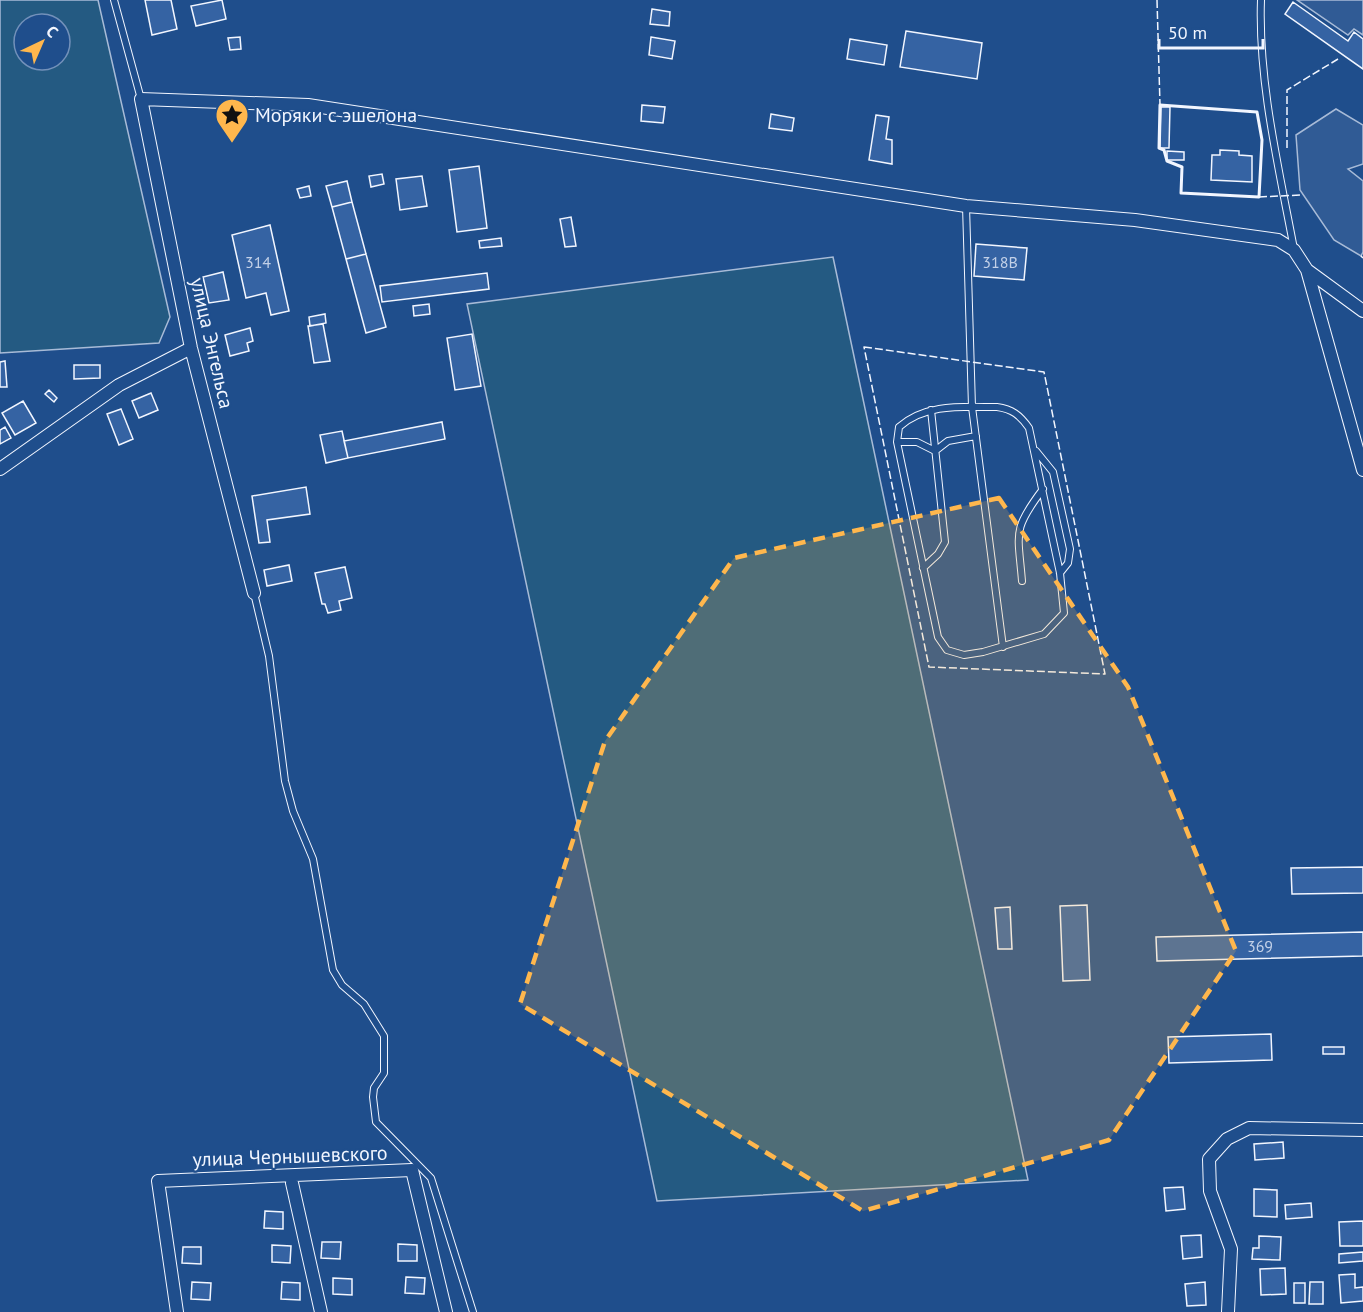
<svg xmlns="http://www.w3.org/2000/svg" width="1363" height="1312" font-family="'PT Sans',sans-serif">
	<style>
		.green { fill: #245a82; stroke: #a8bbd7; stroke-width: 1.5; fill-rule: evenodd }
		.parking { fill: #305b95; stroke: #a8bbd7; stroke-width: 1.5 }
		.building { fill: #3563a3; stroke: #f2f6ff; stroke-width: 1.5 }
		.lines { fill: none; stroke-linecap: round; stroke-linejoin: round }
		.service-casing { stroke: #f2f6ff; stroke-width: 8 }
		.minor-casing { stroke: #f2f6ff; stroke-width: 14 }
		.service { stroke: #1f4e8c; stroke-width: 6 }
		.minor { stroke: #1f4e8c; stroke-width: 12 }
		.fence { stroke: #f2f6ff; stroke-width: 1.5; stroke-dasharray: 8 3; stroke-linecap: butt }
		.wall { stroke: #f2f6ff; stroke-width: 3 }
		.marked { fill: #ffb74d; fill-opacity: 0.2; stroke: #ffb74d; stroke-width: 4.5; stroke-dasharray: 12 8; stroke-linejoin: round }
		.labels { text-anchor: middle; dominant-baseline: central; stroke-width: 4.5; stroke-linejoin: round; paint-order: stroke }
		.number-label { font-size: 16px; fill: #c3d1e8 }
		.poi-label { font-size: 20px; fill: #f2f6ff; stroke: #1f4e8c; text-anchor: start }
		.street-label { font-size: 20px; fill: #f2f6ff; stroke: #1f4e8c }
	</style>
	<rect width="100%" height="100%" fill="#1f4e8c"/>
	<path class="green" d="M0,0H98L170,317L159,343L0,353ZM24,24H60V60H24Z
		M833,257L1028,1180L657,1201L467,304Z"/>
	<path class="parking" d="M1297,0H1363V35L1354,29L1348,35Z
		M1336,109L1363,125V164L1348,169L1363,181V252L1361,256L1334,240L1300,190L1296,135Z"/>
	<path class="building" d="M145,0H171L177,29L152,35Z
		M222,0L226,19L196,26L191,6Z
		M1293,2L1348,41L1354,32L1363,39V69L1285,14Z
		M652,9L670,12L669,26L650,24Z
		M906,31L982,43L977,79L900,67Z
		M240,37L241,49L230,50L228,38Z
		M651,37L675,41L672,59L649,55Z
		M850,39L887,45L884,65L847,59Z
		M642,105L665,107L663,123L641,121Z
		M1161,107H1170L1169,148H1160Z
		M771,114L794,118L792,131L769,128Z
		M876,115L889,117L886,139L892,140V164L869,160Z
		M1220,150L1239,151V155L1252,156V182L1211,180L1212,155H1220Z
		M1167,151L1184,152V160H1167Z
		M479,166L487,228L457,232L449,170Z
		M382,174L384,184L371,187L369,176Z
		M422,176L427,206L400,210L396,179Z
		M347,181L352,202L332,207L326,186Z
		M309,186L311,196L300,198L297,189Z
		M352,202L366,254L346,259L332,207Z
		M571,217L576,246L565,247L560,219Z
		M270,225L289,311L271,315L266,293L246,298L232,235Z
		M501,238L502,246L480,248L479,241Z
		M976,244L1027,248L1024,280L974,276Z
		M366,254L386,327L366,333L346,259Z
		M223,272L229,300L209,303L203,277Z
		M487,273L489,289L382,302L380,286Z
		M429,304L430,314L414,316L413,306Z
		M325,314L326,323L310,326L309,317Z
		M323,324L330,361L314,363L308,326Z
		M250,328L253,341L247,343L249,351L230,356L225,335Z
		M472,334L481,386L455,390L447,338Z
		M5,361L7,387H0V362Z
		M74,365H100V378L74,379Z
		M49,390L57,398L54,402L45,394Z
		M151,393L158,410L139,418L132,401Z
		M23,401L36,423L15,435L2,413Z
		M121,409L133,439L119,445L107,414Z
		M442,422L445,439L348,458L344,441Z
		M5,427L11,438L0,444V430Z
		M342,431L348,458L326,463L320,435Z
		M306,487L310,514L267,520L270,542L259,543L252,496Z
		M289,565L292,581L267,586L264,570Z
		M345,567L352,598L339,601L341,610L328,613L325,604H322L315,573Z
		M1363,867V893L1292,894L1291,868Z
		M1087,905L1090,980L1063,981L1060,906Z
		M1010,907L1012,949H998L995,908Z
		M1363,932V956L1157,961L1156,937Z
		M1271,1034L1272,1060L1169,1063L1168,1037Z
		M1323,1047H1344V1054H1323Z
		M1283,1142L1284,1158L1255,1160L1254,1144Z
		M1183,1187L1185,1209L1166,1211L1164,1188Z
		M1254,1189L1277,1190V1217L1254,1216Z
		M1311,1203L1312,1217L1286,1219L1285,1205Z
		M265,1211L283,1212V1229L264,1228Z
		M1363,1221V1246H1340L1339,1222Z
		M1201,1235L1202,1257L1183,1259L1181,1236Z
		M1259,1236L1281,1237L1280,1260L1252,1259L1253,1248H1259Z
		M322,1242H341L340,1259L321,1258Z
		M398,1244L417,1245V1261H398Z
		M272,1245L291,1246L290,1263L272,1262Z
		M183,1247H201V1264L182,1263Z
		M1363,1252V1261L1339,1263V1254Z
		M1285,1268L1286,1294L1261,1295L1260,1269Z
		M1355,1274V1288L1363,1287V1301L1341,1303L1339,1275Z
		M406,1277L425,1278L424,1294L405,1293Z
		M333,1278L352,1279V1295L333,1294Z
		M192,1282L211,1283L210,1300L191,1299Z
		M282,1282L300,1283V1300L281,1299Z
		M1205,1282L1206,1305L1187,1306L1185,1284Z
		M1310,1282H1323V1304H1309Z
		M1294,1283H1305V1303H1294Z"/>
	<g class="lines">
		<g class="service-casing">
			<path id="service" d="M114,0L141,99
				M1261,0C1258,81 1279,169 1294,249
				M966,206L972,407L1003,647
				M997,407C1012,409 1020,415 1029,428L1060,573L1064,613L1044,634L983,652L964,655L947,650L938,637L897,442L899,427C926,403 963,407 997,407Z
				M897,442H917L935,451L948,441L976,436
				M1036,451L1053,472L1070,549L1068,563L1060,573
				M923,568L938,554L945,542L931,410
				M1022,581C1018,532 1012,530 1043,489
				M254,593L269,656L285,781L293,811L313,859L333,970L342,985L364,1004L384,1036V1073L374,1088L373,1097L376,1122L431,1178L473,1312"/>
		</g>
		<g class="minor-casing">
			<path id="minor" d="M1307,270L1363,311
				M0,469L119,385L191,348
				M254,593L191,348L141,99L308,105L966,206L1135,220L1278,240L1294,250L1307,270L1363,470
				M292,1183L321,1312
				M177,1312L158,1181L412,1170L446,1312
				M1228,1312L1231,1249L1210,1191L1209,1159L1227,1139L1249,1128L1363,1130"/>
		</g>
		<use href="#service" class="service"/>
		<use href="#minor" class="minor"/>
		<path class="fence" d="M1157,0L1160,105
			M1287,148V90L1338,59
			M1259,197L1301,195
			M1361,256L1363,258
			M864,347L1044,372L1105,674L929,667Z"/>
		<path class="wall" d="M1160,105L1257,112L1262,140L1259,197L1181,193L1182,167L1167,161L1164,150L1159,148Z"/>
	</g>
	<path class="marked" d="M999,498L1128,687L1236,951L1109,1140L863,1211L520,1004L605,741L734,558Z"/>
	<defs>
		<g id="sight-pin" transform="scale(1.725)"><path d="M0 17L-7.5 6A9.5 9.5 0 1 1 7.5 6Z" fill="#ffb74d" stroke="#1f4e8c"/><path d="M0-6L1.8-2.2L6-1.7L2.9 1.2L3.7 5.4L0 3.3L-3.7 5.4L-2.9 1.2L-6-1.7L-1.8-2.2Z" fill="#111"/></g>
	</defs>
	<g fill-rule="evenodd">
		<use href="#sight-pin" x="232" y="115"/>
	</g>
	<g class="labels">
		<g class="number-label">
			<text x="258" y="262">314</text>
			<text x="1000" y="262">318В</text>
			<text x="1260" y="946">369</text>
		</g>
		<g class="poi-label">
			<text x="255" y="115">Моряки с эшелона</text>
		</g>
		<g class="street-label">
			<text transform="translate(212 343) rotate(77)">улица Энгельса</text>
			<text transform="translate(290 1156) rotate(-2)">улица Чернышевского</text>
		</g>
	</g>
	<g transform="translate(42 42) rotate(44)"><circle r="28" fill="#1f4e8c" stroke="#7391ba" stroke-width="1.5"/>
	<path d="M0-4.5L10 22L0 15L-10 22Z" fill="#ffb74d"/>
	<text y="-9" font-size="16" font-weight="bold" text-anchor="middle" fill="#f2f6ff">С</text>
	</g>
	<path d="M1159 39v9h104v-9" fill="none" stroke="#f2f6ff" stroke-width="3"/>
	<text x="1168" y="39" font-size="18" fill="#f2f6ff" stroke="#1f4e8c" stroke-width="4.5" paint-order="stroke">50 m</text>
</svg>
